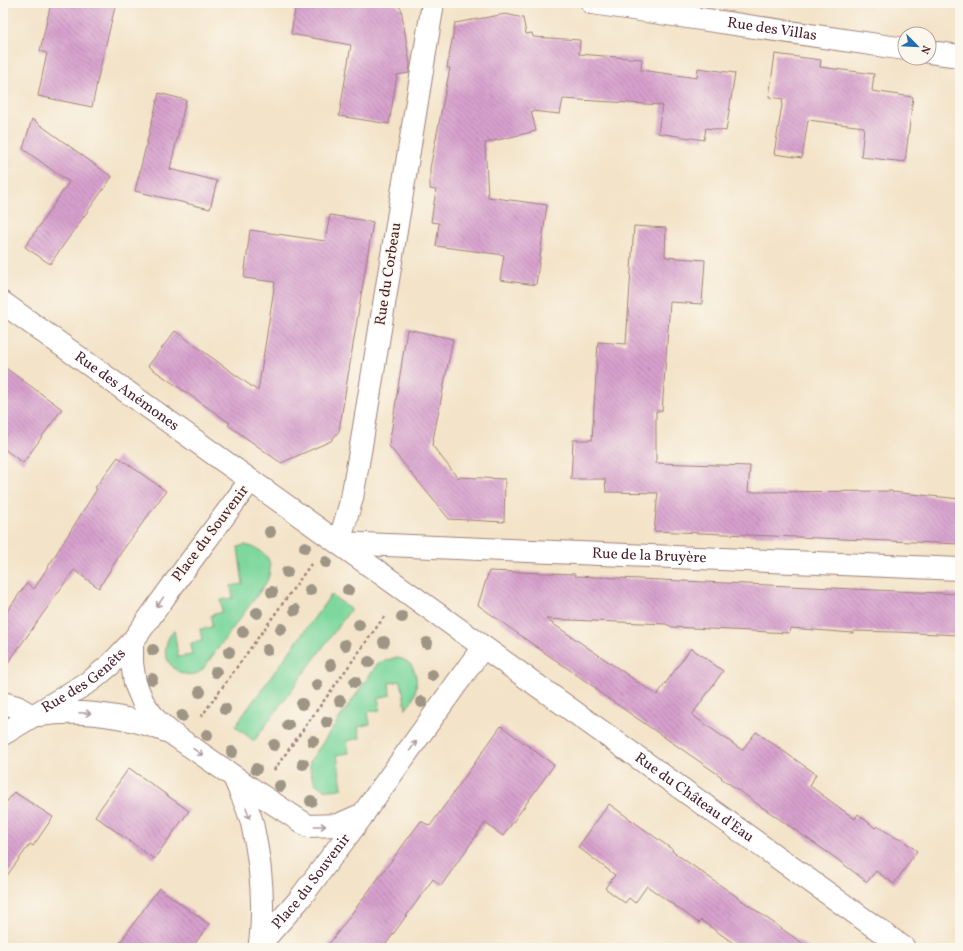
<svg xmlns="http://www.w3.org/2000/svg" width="963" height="951" font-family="Vollkorn,serif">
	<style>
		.grass { fill: #7ed89e; stroke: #647c64 }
		.building { fill: url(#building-back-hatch) }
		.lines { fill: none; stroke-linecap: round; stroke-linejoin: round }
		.street-casing { stroke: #9e817a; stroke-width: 24 }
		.path { stroke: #9e817a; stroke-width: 2.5; stroke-dasharray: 3 3; stroke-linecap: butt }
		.street { stroke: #fff; stroke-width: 22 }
		.tree { fill: #9f9585 }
		.oneway { stroke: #ae9aa0 }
		.labels { text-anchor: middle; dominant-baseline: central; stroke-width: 3; stroke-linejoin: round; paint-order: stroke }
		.street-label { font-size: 15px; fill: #4a1f2b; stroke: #fbf7ec }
	</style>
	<defs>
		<pattern id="building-back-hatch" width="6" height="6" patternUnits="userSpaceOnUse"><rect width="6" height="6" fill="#d7a0cd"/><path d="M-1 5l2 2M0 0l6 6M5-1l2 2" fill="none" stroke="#b082a7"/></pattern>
	</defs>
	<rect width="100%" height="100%" fill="#fbf7ec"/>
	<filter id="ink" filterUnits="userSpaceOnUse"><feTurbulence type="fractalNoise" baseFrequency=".025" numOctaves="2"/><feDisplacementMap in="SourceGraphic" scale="8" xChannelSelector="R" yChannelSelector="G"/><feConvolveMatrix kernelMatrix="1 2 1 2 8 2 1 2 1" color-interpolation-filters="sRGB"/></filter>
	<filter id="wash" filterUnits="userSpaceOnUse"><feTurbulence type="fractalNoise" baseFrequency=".012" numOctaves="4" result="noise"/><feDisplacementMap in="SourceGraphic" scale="16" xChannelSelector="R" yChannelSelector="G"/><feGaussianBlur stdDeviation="0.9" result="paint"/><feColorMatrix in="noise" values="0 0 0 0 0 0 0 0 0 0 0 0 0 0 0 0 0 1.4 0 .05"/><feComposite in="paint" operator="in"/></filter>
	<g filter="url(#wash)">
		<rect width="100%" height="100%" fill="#f3e3c8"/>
		<path class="grass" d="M245,545C267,550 276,562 266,583L202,670C200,672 197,674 194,674C179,678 162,661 166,646C167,640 171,634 174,629L178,657L192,655L191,643L202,641L200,629L212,627L211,615L222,612L221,600L233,598L231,586L243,584L238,547Z
			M331,595L351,609L254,741L235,726Z
			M394,658C415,658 420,678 414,696C413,701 408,705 406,709L401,681L389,683L390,695L378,698L380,710L368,712L370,724L358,727L360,738L347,741L349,753L337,755L342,788C320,795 309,782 310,761L378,663Z"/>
		<g id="blocks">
			<path class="building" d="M51,3H116L99,73L92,107L38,96L47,53L40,51Z
				M296,3H393L401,8L410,65L409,73L397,75L389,124L339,116L351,45L291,34Z
				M506,14L523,18L526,34L532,33L533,37L580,40L579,54L642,59L641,70L697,78L698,68L735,73L726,131L706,128L704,140L658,133L662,105L563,99L560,114L531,111L536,131L485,143L488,197L547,205L536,285L500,280L504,255L436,246L439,223L431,222L436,190L430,189V168L450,68H447L455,23Z
				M775,54L821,60L820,67L874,74L872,91L913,97L905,162L861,157L864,127L808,120L802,158L774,154L783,99L769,97Z
				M159,93L186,100L170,169L217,181L210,209L135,191Z
				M32,119L112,177L50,264L25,247L69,182L23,149Z
				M330,215L373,222L339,431L331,441L281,463L228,425L230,423L148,366L175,331L258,391L275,282L244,278L250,230L325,241Z
				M634,226L666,228L665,257L705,260L702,304L670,302L662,411H656V463L750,466L748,492L892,491V492L960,499V544L654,531L658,493L606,492L605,479H571L573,440H592L598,342L626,344Z
				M407,329L453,339L432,445L457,477L505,479L504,522L449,519L389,446Z
				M3,366L62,409L23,463L3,448Z
				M118,457L166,491L122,551L99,588L74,570L3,670V617L27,583L34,589L97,489L95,488Z
				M489,571L575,574V576L960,594V635L895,632L853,631V633L790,628L789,633L672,627L666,624L546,619L657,695L691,648L723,671L692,715L742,750L756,732L816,774L810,786L855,819L858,814L875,828L877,826L898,839L900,838L917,851L894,884L876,871L867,882L830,854L756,803L721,778L722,777L596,690L597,689L521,636L478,605Z
				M501,726L554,765L503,836L485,823L441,886L433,879L383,948H326L421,821L430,826Z
				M129,768L189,811L154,859L95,816Z
				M14,792L53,817L33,846L30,844L3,881V807Z
				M609,804L673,850L672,851L809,948H740L701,920L699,923L647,886L635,903L629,898L625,903L605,888L615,875L578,847Z
				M159,888L209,924L192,948H116Z"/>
		</g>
	</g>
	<g filter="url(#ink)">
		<use href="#blocks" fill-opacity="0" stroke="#9e817a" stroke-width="1"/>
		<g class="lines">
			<g class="street-casing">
				<g id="street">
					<path id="s1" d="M433,3L361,446L352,498L339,543L960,569"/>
					<path id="s2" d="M592,3L905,49"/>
					<path d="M929,52L960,56"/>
					<path id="s3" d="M3,303L904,948"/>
					<path d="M250,481L181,574L132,642V663L135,683L143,702L155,719L171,733L262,796L308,826L338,825L363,814L483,647"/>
					<path d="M3,703L17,707L32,716"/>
					<path d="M39,715C84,709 124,715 166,731"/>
					<path id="s4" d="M3,734L92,680L111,664L132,642"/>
					<path d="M234,777C240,792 248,807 252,823C261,863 265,903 260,944"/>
					<path id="s5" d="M259,948L260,944L298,901L363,815"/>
				</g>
			</g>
			<path class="path" d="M201,717L311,564
				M274,770L384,617"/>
			<use href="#street" class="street"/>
		</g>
		<g class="tree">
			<circle cx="270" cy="532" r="6"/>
			<circle cx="305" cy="547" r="6"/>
			<circle cx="326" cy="562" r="6"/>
			<circle cx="287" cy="572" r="6"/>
			<circle cx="310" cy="590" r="6"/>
			<circle cx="348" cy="590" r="6"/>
			<circle cx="272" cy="592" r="6"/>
			<circle cx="295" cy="610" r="6"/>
			<circle cx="257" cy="613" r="6"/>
			<circle cx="402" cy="617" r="6"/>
			<circle cx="359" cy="625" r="6"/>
			<circle cx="281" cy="629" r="6"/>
			<circle cx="243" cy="632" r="6"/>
			<circle cx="384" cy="642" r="6"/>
			<circle cx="427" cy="643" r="6"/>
			<circle cx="345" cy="645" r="6"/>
			<circle cx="153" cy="650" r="6"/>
			<circle cx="267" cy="650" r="6"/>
			<circle cx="229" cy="652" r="6"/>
			<circle cx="369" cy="662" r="6"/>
			<circle cx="331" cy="665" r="6"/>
			<circle cx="216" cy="672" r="6"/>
			<circle cx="432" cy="675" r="6"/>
			<circle cx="152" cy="679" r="6"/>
			<circle cx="355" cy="682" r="6"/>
			<circle cx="317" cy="685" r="6"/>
			<circle cx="200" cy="692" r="6"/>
			<circle cx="340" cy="701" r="6"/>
			<circle cx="422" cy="702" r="6"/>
			<circle cx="302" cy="704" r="6"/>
			<circle cx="225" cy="709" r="6"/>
			<circle cx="182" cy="716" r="6"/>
			<circle cx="327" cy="722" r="6"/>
			<circle cx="288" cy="725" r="6"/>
			<circle cx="207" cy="735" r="6"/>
			<circle cx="313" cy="741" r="6"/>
			<circle cx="274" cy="745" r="6"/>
			<circle cx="232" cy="752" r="6"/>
			<circle cx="303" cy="764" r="6"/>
			<circle cx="256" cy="769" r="6"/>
			<circle cx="280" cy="786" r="6"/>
			<circle cx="311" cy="801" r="6"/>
		</g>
		<defs><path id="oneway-shaft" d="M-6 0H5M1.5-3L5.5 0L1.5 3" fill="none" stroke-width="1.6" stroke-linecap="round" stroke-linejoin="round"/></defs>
		<g class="oneway">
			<use href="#oneway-shaft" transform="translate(160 602) rotate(125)"/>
			<use href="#oneway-shaft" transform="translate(85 713) rotate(3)"/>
			<use href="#oneway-shaft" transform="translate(413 746) rotate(-55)"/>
			<use href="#oneway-shaft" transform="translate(198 752) rotate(35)"/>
			<use href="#oneway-shaft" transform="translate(248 813) rotate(69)"/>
			<use href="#oneway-shaft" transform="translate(320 826)"/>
		</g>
	</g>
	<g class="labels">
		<g class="street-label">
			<text stroke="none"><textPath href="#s2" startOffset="182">Rue des Villas</textPath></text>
			<text transform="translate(389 274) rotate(-81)">Rue du Corbeau</text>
			<text stroke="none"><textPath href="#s3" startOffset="152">Rue des Anémones</textPath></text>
			<text transform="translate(211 534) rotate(-53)">Place du Souvenir</text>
			<text stroke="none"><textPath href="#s1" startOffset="859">Rue de la Bruyère</textPath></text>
			<text stroke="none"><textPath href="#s4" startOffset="97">Rue des Genêts</textPath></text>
			<text stroke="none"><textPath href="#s3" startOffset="850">Rue du Château d'Eau</textPath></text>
			<text stroke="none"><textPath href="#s5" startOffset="85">Place du Souvenir</textPath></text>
		</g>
	</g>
	<rect width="963" height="951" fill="none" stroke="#fbf7ec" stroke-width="16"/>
	<g transform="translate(917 46) rotate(114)"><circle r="19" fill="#fbf7ec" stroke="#b4a19f"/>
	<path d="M0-3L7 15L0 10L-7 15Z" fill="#1f6fb2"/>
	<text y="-6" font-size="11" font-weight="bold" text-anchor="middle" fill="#4a1f2b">N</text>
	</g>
</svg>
